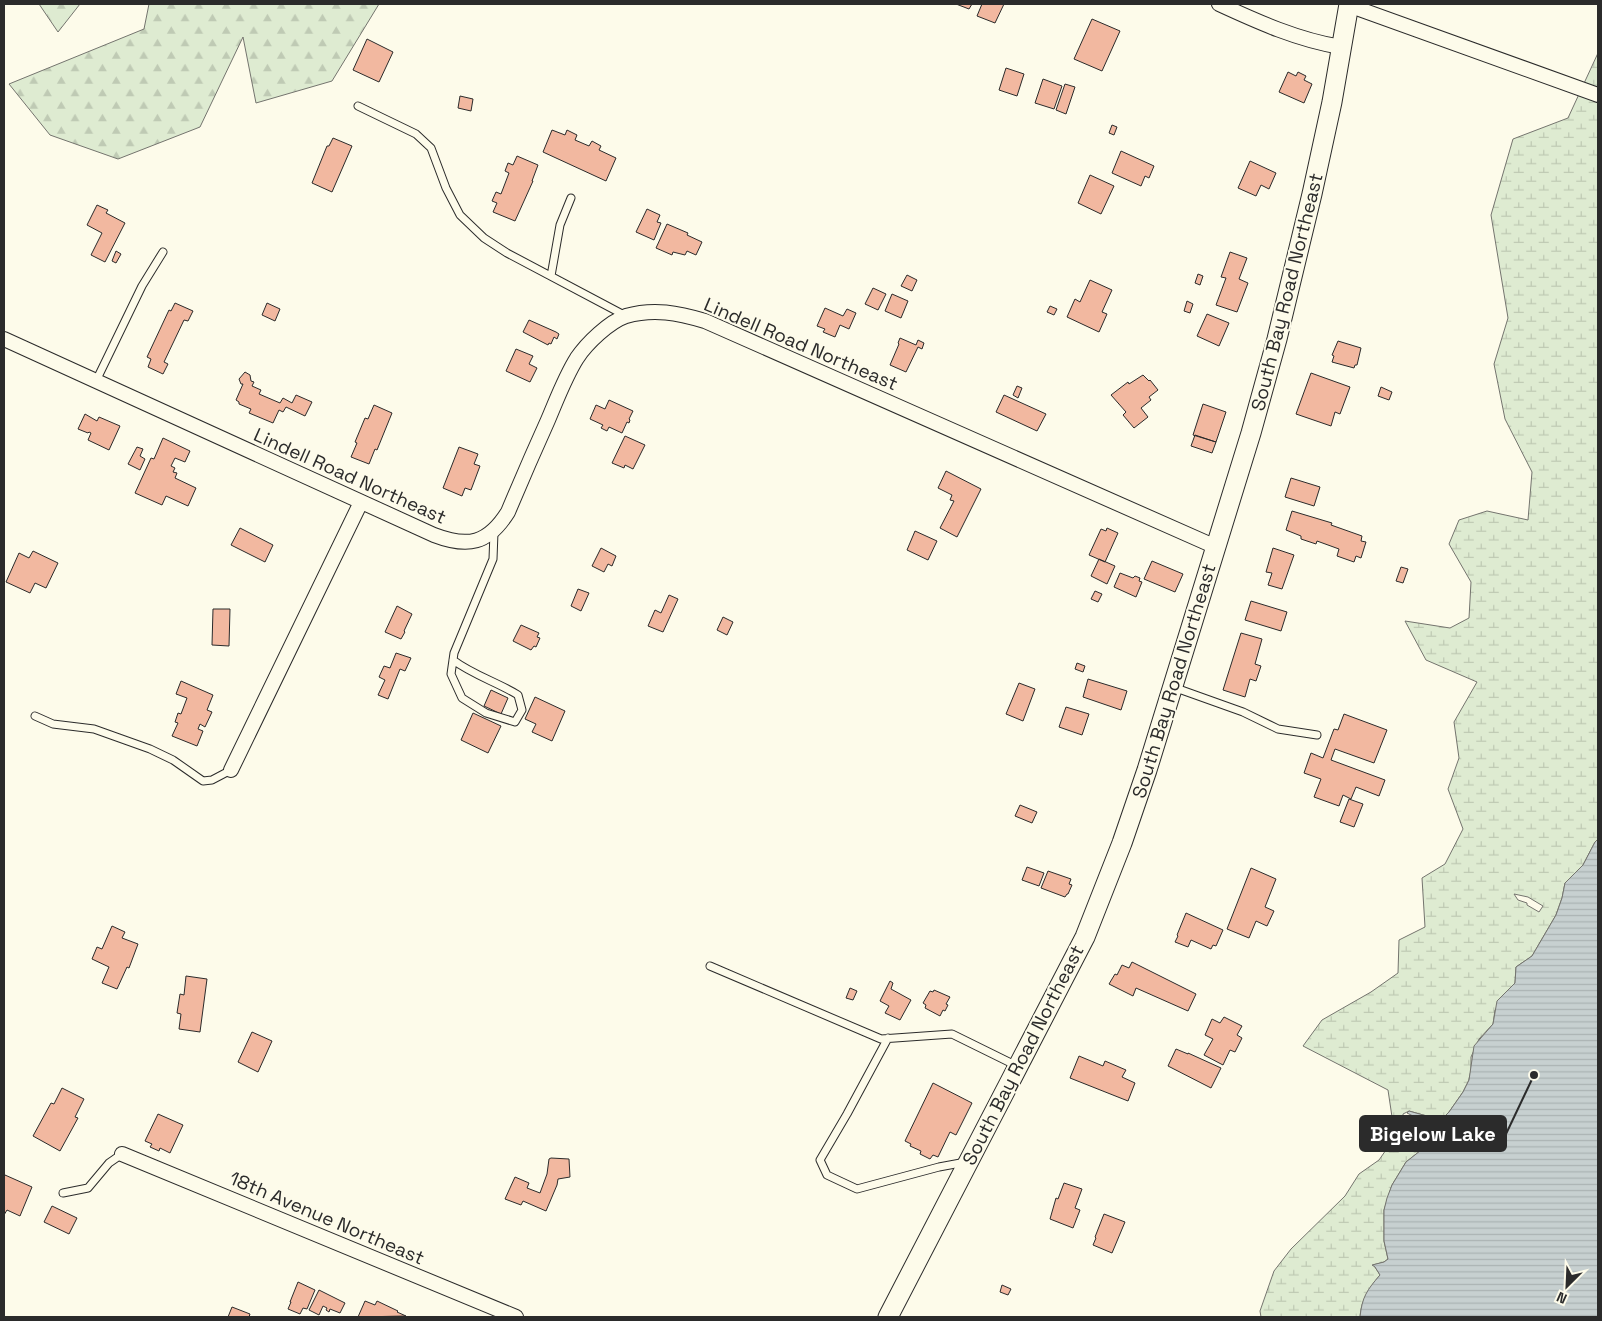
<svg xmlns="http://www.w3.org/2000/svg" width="1602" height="1321" font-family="'Space Grotesk',sans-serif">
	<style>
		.forest { fill: url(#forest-firs); stroke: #74746e }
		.wetland { fill: url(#wetland-marsh); stroke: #74746e; fill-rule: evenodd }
		.water { fill: url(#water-rules); stroke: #74746e }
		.building { fill: #f2b8a0; stroke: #2b2b2b }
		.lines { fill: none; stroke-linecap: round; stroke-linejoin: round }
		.lane-casing { stroke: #2b2b2b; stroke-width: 9 }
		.street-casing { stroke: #2b2b2b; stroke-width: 16 }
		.secondary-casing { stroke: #2b2b2b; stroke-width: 21 }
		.lane { stroke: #fdfbea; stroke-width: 7 }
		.street { stroke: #fdfbea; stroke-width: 14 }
		.secondary { stroke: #fdfbea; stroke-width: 19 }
		.labels { text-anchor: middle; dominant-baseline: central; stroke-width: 4; stroke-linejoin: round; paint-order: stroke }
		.street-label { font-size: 19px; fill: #2b2b2b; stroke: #fdfbea }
		.leader { fill: none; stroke: #2b2b2b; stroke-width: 2 }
		.callout-dot { fill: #2b2b2b; stroke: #fdfbea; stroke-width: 2 }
		.callout { fill: #2b2b2b; stroke: #2b2b2b; stroke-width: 2 }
		.callout-label { font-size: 20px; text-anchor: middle; font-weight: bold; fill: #fff }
	</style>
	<defs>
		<pattern id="forest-firs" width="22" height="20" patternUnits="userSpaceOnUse" patternTransform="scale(1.25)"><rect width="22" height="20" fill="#deebd1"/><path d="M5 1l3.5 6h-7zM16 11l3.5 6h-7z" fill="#bfcab4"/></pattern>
		<pattern id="wetland-marsh" width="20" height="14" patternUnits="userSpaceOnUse" patternTransform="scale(1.25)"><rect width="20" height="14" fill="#deebd1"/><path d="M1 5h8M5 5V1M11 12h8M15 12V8" fill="none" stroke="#bfcab4"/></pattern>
		<pattern id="water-rules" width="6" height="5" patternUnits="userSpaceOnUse" patternTransform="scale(1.25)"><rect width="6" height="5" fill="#c7d0d0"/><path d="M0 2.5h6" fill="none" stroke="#abb3b3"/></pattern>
	</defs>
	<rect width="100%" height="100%" fill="#fdfbea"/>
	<path class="forest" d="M39,4H80L58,32Z
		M149,4H379L332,81L256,103L243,37L200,127L118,159L50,135L9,84L144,29Z"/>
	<path class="wetland" d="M1598,53V839L1595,842L1583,865L1565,883L1562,898L1556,915L1532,956L1516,967L1515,983L1495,1010L1493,1024L1479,1039L1471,1057V1070L1469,1080L1463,1092L1449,1112L1441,1120L1409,1111L1403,1114C1403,1133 1407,1131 1423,1140L1425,1147L1406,1162L1392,1185L1384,1210V1241L1388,1259L1384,1262L1373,1265L1375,1267L1380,1275C1369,1288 1361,1300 1360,1317H1261L1260,1311L1274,1271L1291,1249L1345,1196L1359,1174L1379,1160L1395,1137L1388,1090L1303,1046L1322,1020L1371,992L1398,973L1399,940L1425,927L1422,878L1445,864L1463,829L1448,789L1459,758L1454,722L1477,682L1426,660L1405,621L1450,628L1469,618L1471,582L1449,544L1459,520L1487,511L1528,520L1532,472L1505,419L1494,364L1508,318L1491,215L1513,139L1568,118ZM1514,894L1528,897L1543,906L1539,912L1527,905V903L1518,900Z"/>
	<path class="water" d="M1598,839V1317H1360C1362,1297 1367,1290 1380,1275L1375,1267L1372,1265L1384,1262L1388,1259L1384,1241V1210L1387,1198L1392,1185L1406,1162L1425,1147L1423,1140L1407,1131L1403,1127C1411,1129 1417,1130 1423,1124V1121L1407,1113L1409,1111L1441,1120L1449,1112L1463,1092L1469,1080L1474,1046L1493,1024L1497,1001L1515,983L1516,967L1532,956L1556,915L1562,898L1565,883L1583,865L1595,842Z"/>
	<path class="building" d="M956,4H972L969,9Z
		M982,4H1004L995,23L977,16Z
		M1092,19L1120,31L1102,71L1074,59Z
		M367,39L393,52L379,82L353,70Z
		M1006,68L1024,74L1017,96L999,90Z
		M1288,72L1296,76L1298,72L1306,76L1304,80L1312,84L1304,103L1279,92Z
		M1043,79L1062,86L1054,109L1035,103Z
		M1065,84L1075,87L1066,114L1056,110Z
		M460,96L473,99L471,111L458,108Z
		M1112,125L1117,127L1114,135L1109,133Z
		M552,130L565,135L567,130L577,135L575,140L589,146L592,141L601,146L599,150L616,158L606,181L543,152Z
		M333,138L352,146L332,192L312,183L327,146H329Z
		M1121,151L1154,166L1149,178L1145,176L1141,186L1112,173Z
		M517,156L538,165L532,181H533L515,221L493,212L497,203L492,201L496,192L501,194L509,173L505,171L508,163L513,165Z
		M1250,161L1276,173L1269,189L1261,185L1256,196L1238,188Z
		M1090,175L1114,186L1101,214L1078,203Z
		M97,205L108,210L106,213L125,223L105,262L91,255L102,233L87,225Z
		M647,209L660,215L657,222L661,223L654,240L636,232Z
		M667,224L688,233L687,235L702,242L696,255L687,251L685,255L673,252L672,255L656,248Z
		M116,251L121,254L116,263L112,261Z
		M1230,252L1247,258L1239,279L1248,283L1237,312L1216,305L1226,278L1221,277Z
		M1198,274L1203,276L1200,285L1195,283Z
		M907,275L917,280L912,291L901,286Z
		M1090,280L1112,290L1102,312L1107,314L1099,332L1067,317L1075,299L1080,302Z
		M873,288L886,294L878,310L865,304Z
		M892,294L908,301L901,318L885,311Z
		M1187,301L1193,304L1190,313L1184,311Z
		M175,303L193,311L188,321L184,320L164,362L168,364L163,374L148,367L151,359L147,357L169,310L171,311Z
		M267,303L280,309L275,321L262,315Z
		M1050,306L1057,309L1054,315L1047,312Z
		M825,308L843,316L847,309L856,313L849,329L840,325L835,337L823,332L825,329L817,326Z
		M1207,314L1229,323L1219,346L1197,336Z
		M529,320L556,332L559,334L557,339L554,337L551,344L549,343L548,345L523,332Z
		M900,338L916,345L918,340L924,343L922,349L918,347L906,372L890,365L899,344L898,343Z
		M1338,341L1361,348L1357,365H1355L1354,368L1332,362L1334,356L1332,355Z
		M516,349L533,356L529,364L537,368L530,382L506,371Z
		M245,372L250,375L251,381L254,382L252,386L261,390L259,394L280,403L283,398L292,403L296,395L312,402L305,416L286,407L283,412L279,410L273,423L249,413L251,409L239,404V402L236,400L243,384H241L239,379Z
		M1311,373L1350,387L1340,414L1335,412L1331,426L1296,414Z
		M1143,375L1149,381L1150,380L1158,390L1149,397L1151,400L1141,408L1148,417L1134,428L1123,415L1126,412L1111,395L1128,382L1129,384Z
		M1017,386L1022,388L1018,398L1013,395Z
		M1381,387L1392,392L1389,400L1378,396Z
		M1004,395L1046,414L1037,431L996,412Z
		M609,400L633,411L629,419L630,420L629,423L627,422L622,433L609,427L607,431L601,428L603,425L590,419L596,405L605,409Z
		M1203,404L1226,412L1216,442L1193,435Z
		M374,405L392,413L377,450L375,449L369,464L351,457L357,443L355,442L365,418L368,419Z
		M85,414L97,421L99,417L120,426L109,450L88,440L91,433L89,432L88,433L78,429Z
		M1195,435L1216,442L1212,453L1191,446Z
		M625,436L645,445L633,469L625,465L624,468L612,463Z
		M163,438L190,451L185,462L175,458L171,466L175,468L173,472L177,473L175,478L196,488L188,506L166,496L162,505L135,493L151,458L154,459Z
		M137,447L143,449L140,456L145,459L140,470L128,464Z
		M459,447L478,454L474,464L480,466L471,490L465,488L462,496L443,488Z
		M946,471L981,489L957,537L940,528L954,501L950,500L952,495L938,488Z
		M1291,478L1320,487L1314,506L1285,497Z
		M1292,511L1332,523L1331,525L1362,536L1361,541L1366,542L1361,558L1356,556L1354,562L1337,556L1339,549L1317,541L1316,544L1301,539V536L1286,530Z
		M240,528L273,545L265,562L231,545Z
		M1107,528L1118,533L1105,562L1089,555L1101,529L1106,531Z
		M915,531L937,541L928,560L907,550Z
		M601,548L616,556L612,566L608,564L604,572L592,566Z
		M1273,548L1294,555L1282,589L1268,585L1272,573L1266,572Z
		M33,551L58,563L46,588L35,583L30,593L6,582L19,553L29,558Z
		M1099,559L1115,566L1107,584L1091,576Z
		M1152,561L1183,574L1175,592L1144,579Z
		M1401,567L1408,569L1403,583L1396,581Z
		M1120,573L1133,578L1135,576L1140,578L1139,581L1142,582L1136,597L1114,587Z
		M578,589L589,593L581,611L571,606Z
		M1095,591L1102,594L1098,602L1091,599Z
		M669,595L678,599L663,632L648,626L655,610L661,613Z
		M1251,601L1287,612L1281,631L1245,620Z
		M397,606L412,614L404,631L405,632L401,639L385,632Z
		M213,609H230L229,646L212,645Z
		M723,617L733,622L727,635L717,630Z
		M521,625L539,633L537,637L540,638L536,647L534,646L531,650L513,641Z
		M1241,633L1262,639L1255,664L1261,666L1256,681L1250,679L1245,697L1223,690Z
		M396,653L411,658L405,671L400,669L388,699L378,695L385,680L379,677L384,666L390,668Z
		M1077,663L1085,666L1083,672L1075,669Z
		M1088,679L1127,691L1121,710L1083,697Z
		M181,681L213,695L207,710L212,712L205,727L200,724L198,729L203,731L197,746L172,736L178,723L175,722L178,713L181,714L187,698L176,694Z
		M1019,683L1035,689L1023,721L1006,714Z
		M491,690L508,698L501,714L484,706Z
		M535,697L565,711L552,741L532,732L536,724L525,719Z
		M1066,707L1089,714L1082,735L1059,727Z
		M473,713L501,726L488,753L461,740Z
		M1344,714L1387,730L1374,763L1335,749L1331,760L1385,780L1379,796L1356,787L1351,799L1343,795L1339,806L1314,797L1321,779L1304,773L1311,753L1323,758L1334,729L1338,730Z
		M1349,799L1363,804L1354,827L1340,822Z
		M1020,805L1037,812L1032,823L1015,816Z
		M1027,867L1044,873L1039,886L1022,880Z
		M1251,868L1276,879L1265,907L1274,911L1267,926L1256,921L1249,938L1227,929Z
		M1048,871L1071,879L1069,884L1072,885L1068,894H1067L1065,897L1041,888Z
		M1186,913L1223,930L1216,946L1213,945L1211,949L1191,940L1188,947L1175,942L1178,936L1177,935Z
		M112,926L125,932L122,938L138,944L129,968L127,967L117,989L102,983L109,967L92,959L97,947L102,949Z
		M1132,962L1196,994L1188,1011L1136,988L1133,996L1109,984L1115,974L1117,975L1122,965L1129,968Z
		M186,976L207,979L200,1032L179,1029L181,1014L177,1013L180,994L184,995Z
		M890,981L893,983L891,989L911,1000L900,1020L885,1013L889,1006L880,1001Z
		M850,988L857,991L853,1000L846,998Z
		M934,990L950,997L946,1004L948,1005L945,1011L943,1010L940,1016L925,1008L926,1005L923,1003L930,991L933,992Z
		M1224,1017L1242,1026L1237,1035L1242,1038L1235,1052L1230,1050L1223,1065L1204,1055L1213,1039L1205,1035L1212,1019L1220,1023Z
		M252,1032L272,1041L258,1072L238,1062Z
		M1176,1049L1188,1054V1053L1221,1068L1211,1088L1168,1066Z
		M1079,1056L1103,1066L1105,1061L1126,1070L1122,1077L1135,1083L1128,1101L1070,1078Z
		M933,1083L972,1103L956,1135L950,1132L938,1157L933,1155L930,1159L920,1154L921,1151L910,1146L911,1144L905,1141Z
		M62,1088L84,1099L75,1117L78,1118L60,1151L33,1136L51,1103L54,1104Z
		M158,1114L183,1125L170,1153L160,1148L159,1151L150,1147L152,1144L145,1141Z
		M551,1158L569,1159L570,1177L558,1179L557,1185L546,1211L523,1201L521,1205L505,1199L515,1177L529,1183L527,1188L540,1193L547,1174L549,1159Z
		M5,1175L32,1187L20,1216L7,1210L4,1215V1178Z
		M1064,1183L1082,1189L1075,1208L1080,1210L1073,1228L1050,1219L1056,1198L1058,1199Z
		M52,1206L77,1218L69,1234L44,1222Z
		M1104,1214L1125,1222L1112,1253L1093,1245L1096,1238L1095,1237Z
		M298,1282L315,1290L307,1309L303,1308L300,1314L288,1309L291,1302H290Z
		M1002,1285L1011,1289L1008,1295L1000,1292Z
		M319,1290L345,1303L340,1313L330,1309L329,1312L326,1310L327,1308L323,1306L319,1315L309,1310Z
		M365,1301L375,1305L377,1301L398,1311L397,1312L406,1316L358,1317Z
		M232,1307L250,1314L249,1317H228Z"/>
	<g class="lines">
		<g class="lane-casing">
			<path id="lane" d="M358,106L416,134L431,148L446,188L460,215L484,238L507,253L626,316
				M551,276L560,225L571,198
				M96,381L142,286L163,252
				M453,660C473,675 497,682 518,695L522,710L515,722L486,713L462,698L451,674L454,653L493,559L494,532
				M1173,687L1243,712L1278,729L1317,735
				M35,716L53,724L94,729L150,749L173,760L203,781L212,780L231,770
				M710,966L881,1039L952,1034L1017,1066
				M888,1038L847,1114L820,1160L827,1175L857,1189L939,1167L966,1162
				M63,1193L88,1188L109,1163L122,1154"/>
		</g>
		<g class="street-casing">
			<path id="street" d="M1219,4C1258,22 1298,40 1341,47
				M1348,5L1598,95
				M4,339L434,535C468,548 488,544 508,512C521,481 534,451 548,420C557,399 565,377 577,358C587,343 609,322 626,316C654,308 678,313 705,321L1216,547
				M231,770L361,502
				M122,1154L516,1317"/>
		</g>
		<g class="secondary-casing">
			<path id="secondary" d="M888,1317L1085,937L1122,843L1147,770L1251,433L1277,339L1312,194L1332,102L1349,4"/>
		</g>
		<use href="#lane" class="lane"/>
		<use href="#street" class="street"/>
		<use href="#secondary" class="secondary"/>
	</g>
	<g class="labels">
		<g class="street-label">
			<text transform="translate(1287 292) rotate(-76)">South Bay Road Northeast</text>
			<text transform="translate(801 344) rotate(23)">Lindell Road Northeast</text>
			<text transform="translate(350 476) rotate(24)">Lindell Road Northeast</text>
			<text transform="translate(1174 681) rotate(-73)">South Bay Road Northeast</text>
			<text transform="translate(1023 1055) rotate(-63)">South Bay Road Northeast</text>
			<text transform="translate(327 1218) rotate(23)">18th Avenue Northeast</text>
		</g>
	</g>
	<path class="leader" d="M1534 1075L1506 1134"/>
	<circle class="callout-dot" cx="1534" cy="1075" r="5"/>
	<rect class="callout" x="1360" y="1116" width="146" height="35" rx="5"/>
	<g class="callout-label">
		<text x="1433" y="1141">Bigelow Lake</text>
	</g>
	<rect width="1602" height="1321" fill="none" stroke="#2b2b2b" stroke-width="10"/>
	<g transform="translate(1567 1286) rotate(204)" stroke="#fdfbea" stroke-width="4" paint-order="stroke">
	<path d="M0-4L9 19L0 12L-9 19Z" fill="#2b2b2b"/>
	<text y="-8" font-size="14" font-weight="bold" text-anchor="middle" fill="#2b2b2b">N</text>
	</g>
</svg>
